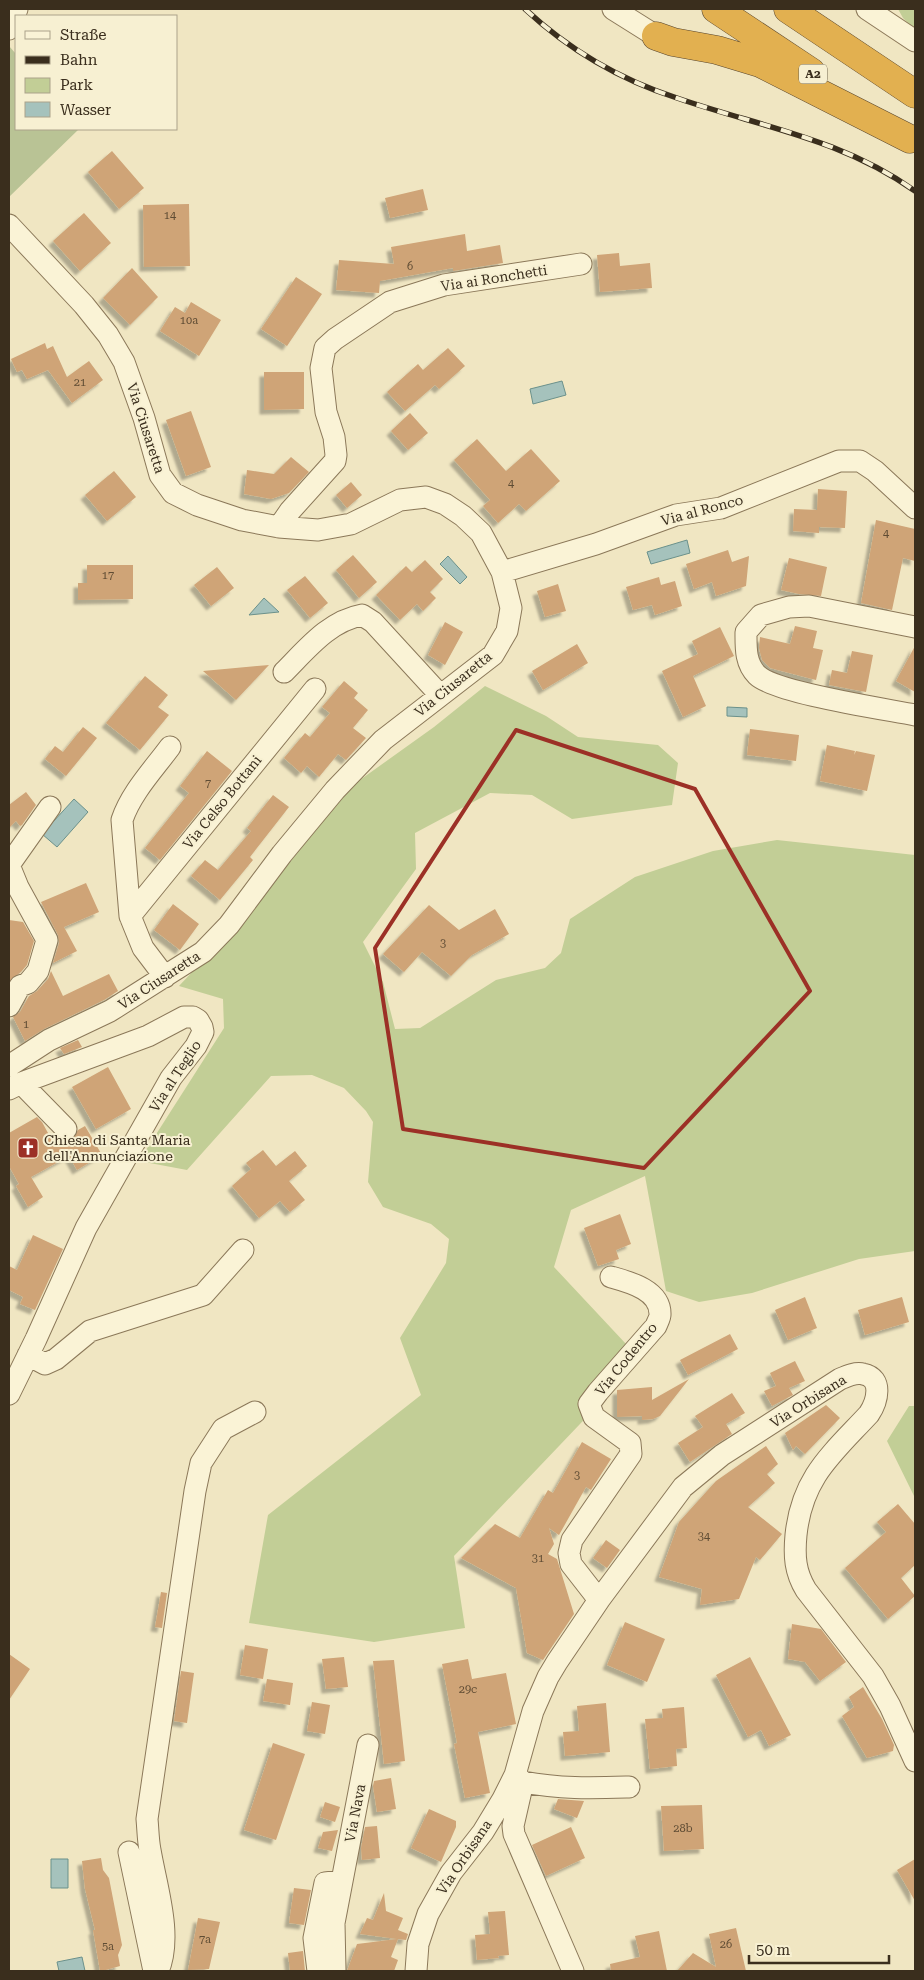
<svg xmlns="http://www.w3.org/2000/svg" width="924" height="1980" font-family="'Roboto Serif',serif">
	<style>
		.green { fill: #c2ce96 }
		.cemetery { fill: #b9c395 }
		.water { fill: #a5c2bc; stroke: #6b918b }
		.building { fill: #cfa477; filter: url(#shadow) }
		.lines { fill: none; stroke-linecap: round; stroke-linejoin: round }
		.minor-casing { stroke: #8b7859; stroke-width: 23 }
		.highway-casing { stroke: #58452d; stroke-width: 29 }
		.minor { stroke: #faf3d6; stroke-width: 21 }
		.highway { stroke: #e2b050; stroke-width: 28 }
		.rail-casing { stroke: #3a2e1d; stroke-width: 5.5 }
		.rail { stroke: #f7f0d2; stroke-width: 4; stroke-dasharray: 11; stroke-linecap: butt }
		.marked { fill: none; stroke: #9c3026; stroke-width: 4; stroke-linejoin: round }
		.labels { text-anchor: middle; dominant-baseline: central; stroke-width: 4; stroke-linejoin: round; paint-order: stroke }
		.number-label { font-size: 11px; fill: #5f4c34 }
		.shield { fill: #f7f0d2; stroke: #736853; stroke-width: 1 }
		.shield-label { font-size: 12px; font-weight: bold; fill: #3a2e1d }
		.street-label { font-size: 14px; fill: #3a2e1d; stroke: #f7f0d2 }
		.poi-label { font-size: 14px; fill: #3a2e1d; stroke: #f7f0d2; text-anchor: start }
	</style>
	<defs>
		<filter id="shadow"><feDropShadow dx="-4.5" dy="4.5" stdDeviation="1" flood-color="#0004"/></filter>
	</defs>
	<rect width="100%" height="100%" fill="#f0e6c2"/>
	<path class="green" d="M898,9H915V30L903,18Z
		M485,686L546,716L578,737L658,745L678,763L672,805L572,819L532,795L490,793L415,833L416,869L363,942L383,982L395,1029L420,1028L496,980L545,968L561,953L570,919L635,877L713,851L777,840L915,855V1251L859,1259L752,1293L699,1302L666,1291L645,1176L571,1210L554,1267L641,1360L454,1556L465,1628L374,1642L249,1623L268,1515L421,1395L400,1338L446,1263L449,1239L431,1224L383,1207L368,1182L373,1122L366,1111L344,1088L312,1075L271,1076L187,1170L139,1161L224,1028L223,999L179,986L265,894L346,790L434,727Z
		M909,1406H915V1498L887,1441Z"/>
	<path class="cemetery" d="M9,46L16,54V129H79L9,197Z"/>
	<path class="water" d="M562,381L566,395L533,404L530,389Z
		M687,540L690,553L651,564L647,552Z
		M448,556L467,577L460,584L440,564Z
		M264,598L279,612L249,615Z
		M727,707L747,708V717L727,716Z
		M74,799L88,812L57,847L42,834Z
		M51,1859H68V1888H51Z
		M82,1957L85,1971H59L57,1962Z"/>
	<path class="building" d="M112,151L144,188L119,209L88,172Z
		M423,189L428,210L390,218L385,198Z
		M189,204L190,266L144,267L143,205Z
		M84,213L111,243L80,271L53,241Z
		M465,234L467,251L500,245L503,263L453,271V268L380,281L379,293L336,290L339,260L394,264L391,247Z
		M619,253L620,266L650,263L652,288L600,292L597,255Z
		M132,268L158,297L130,325L103,298Z
		M296,277L322,294L287,346L261,329Z
		M191,302L221,320L199,356L160,331L175,307L185,313Z
		M45,343L47,349L53,346L67,377L89,361L103,380L72,403L48,370L27,379L22,370L17,372L11,359Z
		M448,348L465,366L439,389L435,385L405,411L387,392L418,364L423,370Z
		M264,372H304V409L264,410Z
		M191,411L211,467L186,476L166,420Z
		M410,413L428,433L408,450L391,431Z
		M477,439L506,471L531,449L560,481L526,511L519,504L498,523L483,506L490,500L454,460Z
		M291,457L309,472L289,493L271,499L244,494L247,470L274,474Z
		M114,471L136,497L107,521L85,495Z
		M351,482L362,495L347,508L336,495Z
		M818,489L847,491L845,528L819,527V533L793,531L794,509L817,510Z
		M876,520L915,529V561L903,558L892,610L861,603Z
		M728,550L732,562L749,556L746,586L716,596L712,582L694,589L686,564Z
		M353,555L377,582L359,598L336,570Z
		M789,558L827,567L821,596L799,594L781,590Z
		M425,560L443,579L430,592L436,598L423,611L417,604L400,620L376,595L406,566L412,572Z
		M87,565H133V599L78,600V583H87Z
		M217,567L234,588L211,606L194,585Z
		M305,576L328,603L310,618L287,590Z
		M659,577L661,585L675,581L682,606L655,615L652,605L633,610L626,587Z
		M558,584L566,611L545,617L537,591Z
		M445,622L463,632L445,665L428,655Z
		M795,626L817,631L813,648L823,650L816,680L770,668L762,660L759,648L760,637L790,644Z
		M720,627L734,656L693,676L706,706L683,717L662,671L698,654L692,641Z
		M577,644L588,663L543,690L532,671Z
		M915,646V692L896,681Z
		M852,651L873,655L866,692L829,685L832,670L847,673Z
		M269,665L236,700L203,671Z
		M145,676L168,695L158,707L169,715L140,750L106,723Z
		M344,681L358,693L354,698L368,710L353,728L366,738L346,760L338,754L319,777L307,766L301,773L284,758L305,733L310,737L330,713L322,707Z
		M83,727L97,738L66,776L45,759L55,746L63,752Z
		M750,729L799,735L796,761L747,755Z
		M827,745L855,751L854,755L856,751L875,755L867,791L820,781Z
		M207,751L232,771L160,860L145,848L189,793L180,786Z
		M26,792L36,805L22,825L20,826L16,821L9,828V805Z
		M273,795L289,807L250,857L253,860L220,900L191,876L205,860L218,870L251,831L247,828Z
		M86,883L99,912L64,927L77,951L53,963L59,943L58,935L41,902Z
		M173,904L199,924L180,950L154,930Z
		M429,905L459,930L495,909L509,934L472,955L451,976L422,952L404,972L383,954Z
		M9,920L23,922L34,941L27,965L21,972L9,981Z
		M51,971L63,996L109,974L118,991L104,1000L44,1029L25,1041L13,1017L20,1012L29,996L37,991L48,979Z
		M78,1040L82,1047L64,1054L60,1048Z
		M108,1067L131,1109L96,1129L72,1087Z
		M37,1117L42,1122L54,1144L61,1140L69,1141L74,1138L78,1130L85,1126L102,1155L77,1170L69,1156L31,1177L43,1197L28,1207L16,1186L19,1184L9,1166V1133Z
		M263,1150L276,1166L295,1151L307,1166L289,1181L305,1200L290,1212L280,1201L259,1218L232,1186L251,1169L246,1163Z
		M620,1214L631,1244L616,1250L619,1259L598,1266L584,1228Z
		M33,1235L63,1249L35,1310L20,1304L23,1297L9,1290V1266L17,1270Z
		M805,1297L817,1328L788,1340L775,1310Z
		M902,1297L909,1322L865,1335L858,1310Z
		M730,1334L738,1349L688,1375L680,1360Z
		M795,1361L805,1381L789,1388L793,1395L772,1406L764,1391L776,1386L770,1373Z
		M689,1379L660,1416L653,1419L642,1420V1416L617,1417V1390L652,1387V1400Z
		M732,1393L745,1413L726,1424L732,1434L690,1462L678,1443L703,1427L695,1416Z
		M826,1405L840,1418L805,1454L796,1446L793,1450L785,1433Z
		M582,1442L611,1459L591,1490L586,1487L559,1535L549,1528L554,1544L548,1554L557,1559L574,1614L543,1660L527,1653L516,1588L461,1558L495,1524L520,1538L548,1490L553,1493Z
		M766,1446L778,1464L767,1474L775,1483L748,1507L782,1534L760,1560L756,1557L739,1599L700,1605L702,1589L659,1577L679,1522L716,1481Z
		M898,1504L915,1524V1565L901,1578L915,1596L888,1619L845,1568L886,1532L877,1522Z
		M606,1540L620,1550L607,1568L593,1558Z
		M161,1592L167,1593L162,1628L155,1627Z
		M625,1622L665,1639L647,1682L607,1665Z
		M792,1624L821,1629L846,1662L820,1681L805,1662L788,1659Z
		M245,1645L268,1649L263,1679L240,1675Z
		M9,1654L30,1669L9,1700Z
		M344,1657L348,1687L326,1689L322,1659Z
		M750,1657L791,1735L769,1746L761,1730L748,1737L716,1675Z
		M468,1659L472,1679L506,1673L516,1724L478,1732L490,1793L465,1798L454,1744L457,1743L442,1664Z
		M394,1660L405,1761L384,1764L373,1661Z
		M181,1671L194,1673L187,1723L174,1721Z
		M267,1679L293,1683L290,1705L263,1701Z
		M863,1687L882,1719L894,1745L893,1751L867,1758L842,1716L854,1707L849,1697Z
		M312,1702L330,1705L325,1734L307,1731Z
		M606,1703L610,1752L565,1756L563,1732L579,1731L577,1706Z
		M684,1707L687,1748L676,1749L677,1766L650,1769L645,1719L663,1718L662,1709Z
		M273,1743L305,1754L276,1840L244,1830Z
		M391,1778L396,1809L377,1812L373,1786L374,1781Z
		M558,1799L584,1801L577,1818L554,1809Z
		M325,1802L340,1807L335,1822L320,1817Z
		M702,1805L704,1849L664,1851L661,1806Z
		M429,1809L456,1821V1827L441,1862L411,1848Z
		M377,1826L380,1858L362,1860L361,1848L365,1827Z
		M571,1827L585,1858L546,1876L532,1845Z
		M338,1830L332,1851L318,1848L323,1832Z
		M101,1858L103,1870L109,1878L122,1945L118,1955L120,1966L102,1971H100L93,1930H95L85,1889L82,1861Z
		M915,1859V1901L897,1870Z
		M294,1888L311,1890L304,1925L289,1923Z
		M384,1893L386,1911L403,1918L398,1930L408,1934L406,1940L398,1939L391,1957L398,1960L394,1971H347L357,1944L397,1939L360,1934L367,1918L373,1920Z
		M505,1911L509,1955L498,1956L499,1958L477,1960L475,1935L490,1934L488,1912Z
		M198,1918L220,1922L209,1969L188,1970Z
		M736,1928L746,1971H677L693,1953L716,1967L709,1934Z
		M659,1931L667,1971H611L610,1964L640,1957L635,1936Z
		M303,1951L305,1971H290L288,1953Z"/>
	<g class="lines">
		<g class="minor-casing">
			<path id="minor" d="M613,9L656,36
				M867,9L915,41
				M9,29L17,9
				M9,225L84,305L108,335L124,362L144,418L160,475L173,493L197,505L242,520L279,527L318,530L351,524L400,500L426,497L445,504L463,516L481,533L502,572L511,608L507,631L493,655L383,740L335,790L282,854L229,925L203,952L110,1011L49,1040L9,1066
				M279,527L290,511L335,461L336,455L334,437L326,412L321,368L325,348L335,339L390,302L444,285L581,264
				M502,572L596,544L676,515L721,508L839,461H860L875,471L915,508
				M915,627L809,606L789,607L761,615L746,632C746,647 745,663 757,675C775,693 885,709 915,715
				M284,672C307,649 329,621 362,615L373,622L440,695
				M9,865L50,807
				M130,916L315,689
				M165,977L143,948L130,916L122,820C131,793 153,770 170,747
				M9,1006L20,986L28,983L38,971L47,940L18,887L9,865
				M21,1083L66,1129
				M9,1089L21,1083L148,1036L184,1017H193L198,1020L202,1027L203,1032L196,1046L171,1078L86,1228L36,1339L9,1394
				M28,1355L45,1364L56,1359L90,1331L203,1295L243,1250
				M599,1600L571,1564L569,1553L572,1540L631,1454L630,1443L594,1417L589,1404L598,1392L656,1326C657,1323 660,1318 660,1315C661,1290 629,1282 611,1277
				M515,1775L523,1782L513,1826L514,1834L573,1971
				M523,1782C561,1789 591,1788 629,1787
				M129,1852L154,1971
				M158,1971C173,1936 156,1886 150,1850C148,1840 148,1829 147,1819L195,1491L201,1463L223,1429L255,1412
				M318,1971L314,1938L325,1883L342,1881
				M335,1971L334,1923L368,1745
				M416,1971L418,1944L428,1914L451,1873L483,1832L503,1799L515,1775L533,1711L548,1677L557,1662L599,1600L683,1487L722,1455L840,1379C847,1376 856,1372 863,1374C884,1378 877,1402 869,1414C832,1454 802,1477 796,1535C794,1556 795,1572 806,1590L873,1676L890,1706L915,1761"/>
		</g>
		<g class="highway-casing">
			<path id="highway" d="M716,9L811,72
				M788,9L915,94
				M656,36L673,42L717,50L760,63L910,139"/>
		</g>
		<use href="#minor" class="minor"/>
		<use href="#highway" class="highway"/>
		<g class="rail-casing">
			<path id="rail" d="M525,9C568,49 621,80 677,98C761,127 840,138 915,191"/>
		</g>
		<use href="#rail" class="rail"/>
	</g>
	<path class="marked" d="M516,730L695,789L810,991L644,1168L403,1129L375,948Z"/>
	<defs>
		<g id="church-square" transform="scale(1.125)"><rect x="-9" y="-9" width="18" height="18" rx="4" fill="#9c3026" stroke="#f7f0d2"/><path d="M-1.2-6h2.4v3.5h3.3v2.4h-3.3V6h-2.4V-.1h-3.3v-2.4h3.3Z" fill="#fff"/></g>
	</defs>
	<g fill-rule="evenodd">
		<use href="#church-square" x="28" y="1148"/>
	</g>
	<g class="labels">
		<g class="number-label">
			<text x="170" y="215">14</text>
			<text x="410" y="266">6</text>
			<text x="189" y="320">10a</text>
			<text x="80" y="382">21</text>
			<text x="511" y="483">4</text>
			<text x="886" y="533">4</text>
			<text x="108" y="575">17</text>
			<text x="208" y="783">7</text>
			<text x="443" y="943">3</text>
			<text x="26" y="1024">1</text>
			<text x="577" y="1475">3</text>
			<text x="704" y="1536">34</text>
			<text x="538" y="1558">31</text>
			<text x="468" y="1689">29c</text>
			<text x="683" y="1828">28b</text>
			<text x="205" y="1939">7a</text>
			<text x="726" y="1944">26</text>
			<text x="108" y="1946">5a</text>
		</g>
		<rect class="shield" x="799" y="64.5" width="28" height="19" rx="4"/>
		<g class="shield-label">
			<text x="813" y="74">A2</text>
		</g>
		<g class="street-label">
			<text transform="translate(494 278) rotate(-9)">Via ai Ronchetti</text>
			<text transform="translate(146 428) rotate(72)">Via Ciusaretta</text>
			<text transform="translate(702 510) rotate(-15)">Via al Ronco</text>
			<text transform="translate(453 684) rotate(-39)">Via Ciusaretta</text>
			<text transform="translate(222 802) rotate(-51)">Via Celso Bottani</text>
			<text transform="translate(159 980) rotate(-33)">Via Ciusaretta</text>
			<text transform="translate(175 1076) rotate(-57)">Via al Teglio</text>
			<text transform="translate(626 1359) rotate(-51)">Via Codentro</text>
			<text transform="translate(808 1401) rotate(-32)">Via Orbisana</text>
			<text transform="translate(355 1813) rotate(-79)">Via Nava</text>
			<text transform="translate(464 1857) rotate(-56)">Via Orbisana</text>
		</g>
		<g class="poi-label">
			<text x="44" y="1140">Chiesa di Santa Maria<tspan x="44" dy="16">dell'Annunciazione</tspan></text>
		</g>
	</g>
	<rect width="924" height="1980" fill="none" stroke="#3a2e1d" stroke-width="20"/>
	<rect x="15" y="15" width="162" height="115" fill="#f7f0d2" stroke="#aba28a"/>
	<rect x="25" y="31" width="25" height="8" fill="#faf3d6" stroke="#aba28a"/>
	<text x="60" y="40" font-size="15" fill="#3a2e1d">Straße</text>
	<rect x="25" y="56" width="25" height="8" fill="#3a2e1d" stroke="#aba28a"/>
	<text x="60" y="65" font-size="15" fill="#3a2e1d">Bahn</text>
	<rect x="25" y="78" width="25" height="15" fill="#c2ce96" stroke="#aba28a"/>
	<text x="60" y="90" font-size="15" fill="#3a2e1d">Park</text>
	<rect x="25" y="102" width="25" height="15" fill="#a5c2bc" stroke="#aba28a"/>
	<text x="60" y="115" font-size="15" fill="#3a2e1d">Wasser</text>
	<path d="M749 1955v8h140v-8" fill="none" stroke="#3a2e1d" stroke-width="2.5"/>
	<text x="756" y="1955" font-size="15" fill="#3a2e1d" stroke="#f7f0d2" stroke-width="4" paint-order="stroke">50 m</text>
</svg>
